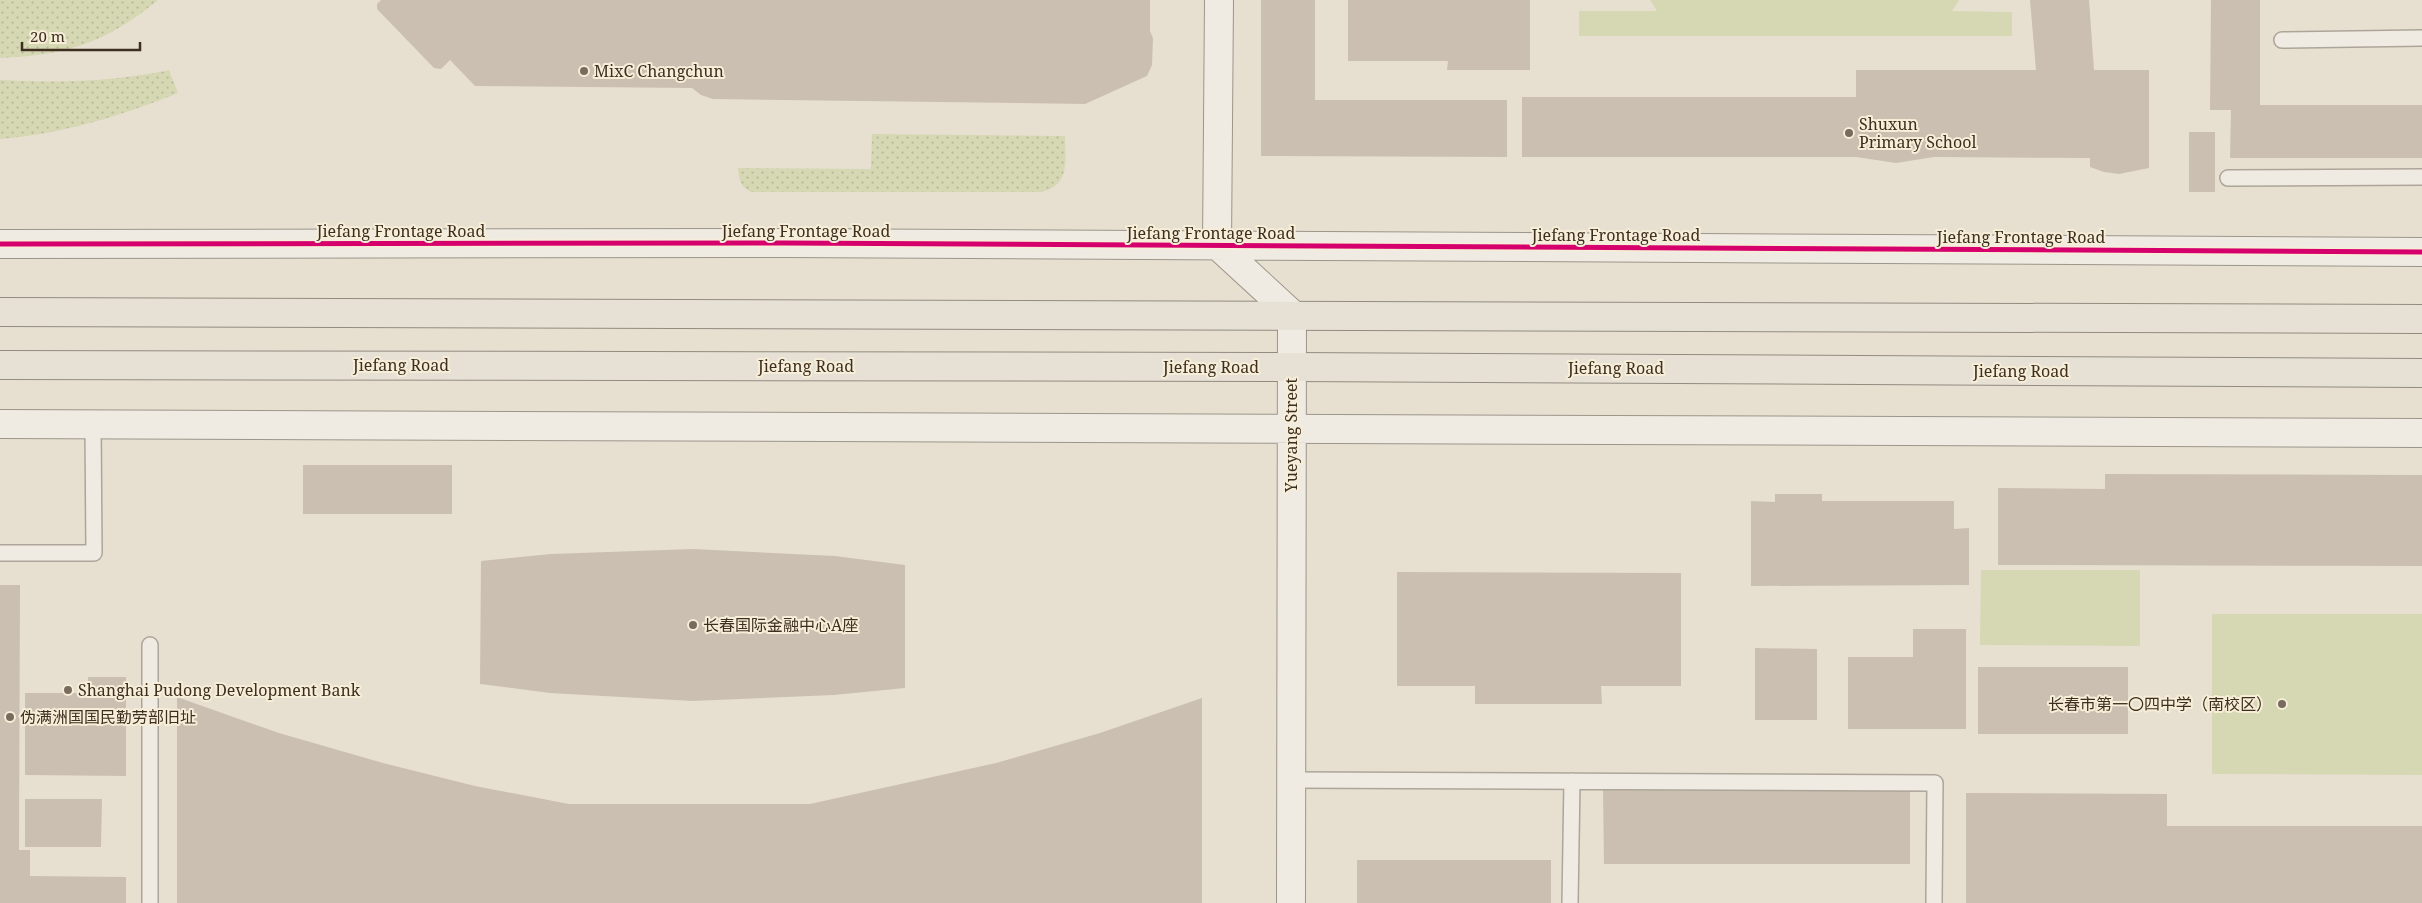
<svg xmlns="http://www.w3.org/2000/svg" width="2422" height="903" font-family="'Noto Serif','Noto Sans SC',serif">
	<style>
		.grass { fill: url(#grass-dots) }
		.park { fill: #d6d7b3 }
		.building { fill: #cbbfb2 }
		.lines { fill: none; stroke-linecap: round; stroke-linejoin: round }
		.lane-casing { stroke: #ada599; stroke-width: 18 }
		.secondary-casing { stroke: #9c958a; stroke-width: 30 }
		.primary-casing { stroke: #928b80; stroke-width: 30 }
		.lane { stroke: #efebe3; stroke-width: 15 }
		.secondary { stroke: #efebe3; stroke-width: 28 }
		.primary { stroke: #e6e1d4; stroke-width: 28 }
		.cycleway-casing { stroke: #f7eed8; stroke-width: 8 }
		.cycleway { stroke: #d6006c; stroke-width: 5 }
		.poi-dot { fill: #786c5e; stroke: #f7eed8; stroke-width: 2 }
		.labels { text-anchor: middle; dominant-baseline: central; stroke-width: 4; stroke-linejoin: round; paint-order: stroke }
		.poi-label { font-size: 16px; fill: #3d2e20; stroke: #f7eed8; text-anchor: start }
		.street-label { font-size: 16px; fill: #3d2e20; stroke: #f7eed8 }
	</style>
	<defs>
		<pattern id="grass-dots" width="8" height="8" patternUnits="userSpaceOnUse" patternTransform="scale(1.25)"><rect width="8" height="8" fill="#d6d7b3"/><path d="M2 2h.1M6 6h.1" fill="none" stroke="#b9b99a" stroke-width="1.8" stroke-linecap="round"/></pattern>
	</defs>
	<rect width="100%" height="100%" fill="#e7e0d1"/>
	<path class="grass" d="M0,0H158C106,43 67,55 0,58Z
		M169,70L178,93C121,116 62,134 0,139V80C57,83 113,82 169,70Z
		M872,134L1065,136C1065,161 1071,185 1041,192H751C740,186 739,180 738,168L871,169Z"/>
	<path class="park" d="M1650,0H1959L1952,11L2012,12V36H1579V11H1657Z
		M1981,570H2140V646L1980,645Z
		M2212,614H2422V775L2212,774Z"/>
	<path class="building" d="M381,0H1150V31L1153,38L1152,65L1147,76L1085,104L713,99L701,95L692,88L475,86L450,60L441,69L434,68L377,9V4Z
		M1261,0H1315V100H1507V157L1261,156Z
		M1348,0H1530V70H1447L1448,61H1348Z
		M2030,0H2089L2094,70H2149V168L2119,174L2104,172L2090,167V158L1934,157L1896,163L1856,157H1522V97H1856V70H2036Z
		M2211,0H2260V105H2422V158H2230L2231,110H2210Z
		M2189,132H2215V192H2189Z
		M303,465H452V514H303Z
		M2105,474L2422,475V566L1998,565V488L2105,489Z
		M1775,494H1822V501H1954V529L1969,528V585L1751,586V501L1775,502Z
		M693,549L835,556L905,565V688L834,695L692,701L550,693L480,684L481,561L551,554Z
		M1397,572L1681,573V686H1601L1602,704H1475V686H1397Z
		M0,585H20L19,850H30V876L126,877V903H0Z
		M1913,629H1966V729H1848V657H1913Z
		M1755,648L1817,649V720H1755Z
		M1978,667H2128V734H1978Z
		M88,677H126V776L25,775V693H88Z
		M177,697L279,733L383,763L475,786L569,804H810L996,763L1100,733L1202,698V903H177Z
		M1603,790L1910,791V864H1604Z
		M1966,793L2167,794V826H2422V903H1966Z
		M25,799H102L101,847H25Z
		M1357,860H1551V903H1357Z"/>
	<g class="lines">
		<g class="lane-casing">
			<path id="lane" d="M2282,40L2422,38
				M2228,178L2422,177
				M0,553H94L93,424
				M150,645V903
				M1291,780L1935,783L1934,903
				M1570,903L1572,781"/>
		</g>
		<g class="secondary-casing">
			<path id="secondary" d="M1219,0L1217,245L1292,314L1291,903
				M0,244L784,243L2422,252
				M0,424L2422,433"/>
		</g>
		<g class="primary-casing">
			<path id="primary" d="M0,312L2422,319
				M0,365L1291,367L2422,373"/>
		</g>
		<use href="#lane" class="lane"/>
		<use href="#secondary" class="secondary"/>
		<use href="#primary" class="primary"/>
		<g class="cycleway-casing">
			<path id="cycleway" d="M0,244L784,243L2422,252"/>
		</g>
		<use href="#cycleway" class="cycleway"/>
	</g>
	<g class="poi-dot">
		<circle cx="584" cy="71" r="5"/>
		<circle cx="1849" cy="133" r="5"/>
		<circle cx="693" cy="625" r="5"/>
		<circle cx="68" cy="690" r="5"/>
		<circle cx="2282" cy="704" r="5"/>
		<circle cx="10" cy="717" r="5"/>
	</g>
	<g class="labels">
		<g class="poi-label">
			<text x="594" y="71">MixC Changchun</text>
			<text x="1859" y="124">Shuxun<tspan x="1859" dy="18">Primary School</tspan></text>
			<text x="703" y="625">长春国际金融中心A座</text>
			<text x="78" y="690">Shanghai Pudong Development Bank</text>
			<text x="2272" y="704" text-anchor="end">长春市第一〇四中学（南校区）</text>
			<text x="20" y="717">伪满洲国国民勤劳部旧址</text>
		</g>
		<g class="street-label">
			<text x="401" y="231">Jiefang Frontage Road</text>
			<text x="806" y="231">Jiefang Frontage Road</text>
			<text x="1211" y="233">Jiefang Frontage Road</text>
			<text x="1616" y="235">Jiefang Frontage Road</text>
			<text x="2021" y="237">Jiefang Frontage Road</text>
			<text x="401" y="365">Jiefang Road</text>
			<text x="806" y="366">Jiefang Road</text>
			<text x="1211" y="367">Jiefang Road</text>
			<text x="1616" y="368">Jiefang Road</text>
			<text x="2021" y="371">Jiefang Road</text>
			<text transform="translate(1291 435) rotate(-90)">Yueyang Street</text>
		</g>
	</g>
	<path d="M22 42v8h118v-8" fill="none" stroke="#3d2e20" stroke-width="2.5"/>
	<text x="30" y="42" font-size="15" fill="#3d2e20" stroke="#f7eed8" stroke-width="4" paint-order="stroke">20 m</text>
</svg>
